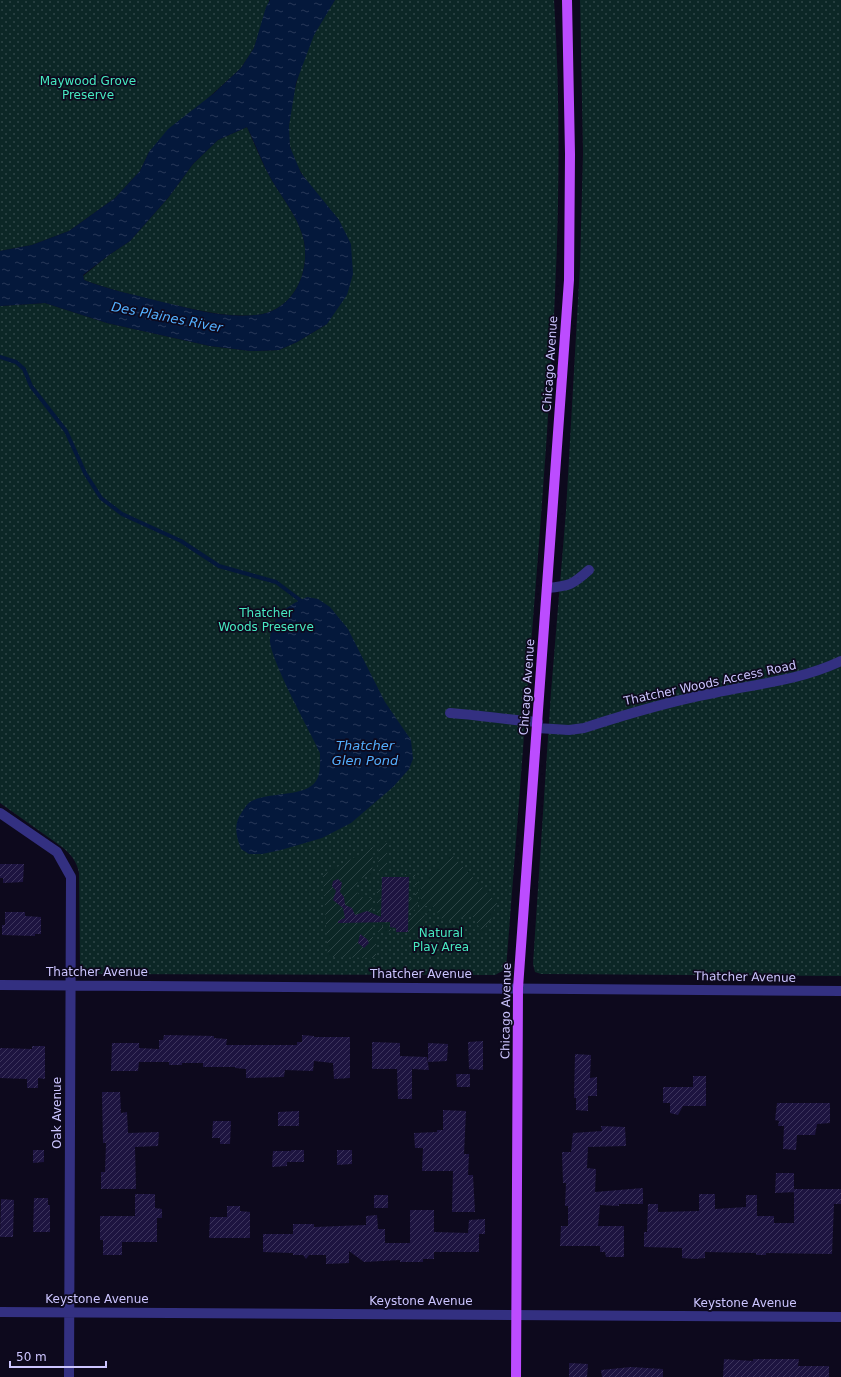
<svg xmlns="http://www.w3.org/2000/svg" width="841" height="1377" font-family="'DejaVu Sans',sans-serif">
	<style>
		.park { fill: url(#park-dots) }
		.garden { fill: url(#garden-furrows) }
		.water { fill: url(#water-ripples); fill-rule: evenodd }
		.lines { fill: none; stroke-linecap: round; stroke-linejoin: round }
		.stream { stroke: #04183b; stroke-width: 4 }
		.building { fill: url(#building-hatch) }
		.minor { stroke: #333081; stroke-width: 10 }
		.major { stroke: #bc4cff; stroke-width: 10 }
		.labels { text-anchor: middle; dominant-baseline: central; stroke-width: 3.5; stroke-linejoin: round; paint-order: stroke }
		.park-label { font-size: 12px; fill: #47eac1; stroke: #0d091d }
		.street-label { font-size: 12px; fill: #ccc5ff; stroke: #0d091d }
		.water-label { font-size: 13px; font-style: italic; fill: #53b0ff; stroke: #0d091d }
	</style>
	<defs>
		<pattern id="park-dots" width="8" height="8" patternUnits="userSpaceOnUse"><rect width="8" height="8" fill="#0c2726"/><path d="M2 2h.1M6 6h.1" fill="none" stroke="#2e4547" stroke-width="1.8" stroke-linecap="round"/></pattern>
		<pattern id="garden-furrows" width="10" height="10" patternUnits="userSpaceOnUse"><rect width="10" height="10" fill="#0c2726"/><path d="M-1 1l2-2M0 10L10 0M9 11l2-2" fill="none" stroke="#2e4547"/></pattern>
		<pattern id="water-ripples" width="26" height="14" patternUnits="userSpaceOnUse"><rect width="26" height="14" fill="#04183b"/><path d="M2 4q2-2 4 0t4 0M15 11q2-2 4 0t4 0" fill="none" stroke="#273858"/></pattern>
		<pattern id="building-hatch" width="6" height="6" patternUnits="userSpaceOnUse"><rect width="6" height="6" fill="#1d1440"/><path d="M-1 1l2-2M0 6l6-6M5 7l2-2" fill="none" stroke="#3d355d"/></pattern>
	</defs>
	<rect width="100%" height="100%" fill="#0d091d"/>
	<path class="park" d="M0,0H269V2L254,48L241,68L149,152L140,171L115,198L69,231L32,245L0,251Z
		M335,0H554C566,185 552,371 538,556C527,693 517,831 506,969L495,975L85,974L80,968L79,873C77,862 71,854 62,847L0,803V306L45,303L107,323L210,346L251,351L279,350L297,342L327,324L339,220C321,198 296,174 290,146C284,119 301,59 314,34C320,22 328,11 335,0Z
		M580,0H841V976L541,974L535,972L533,964L551,692L566,511L580,265L583,153Z
		M247,127C254,143 261,161 270,177C281,197 299,217 304,241C310,274 293,311 256,315C224,318 188,308 157,301C133,295 108,289 84,280L83,276L109,255L130,241L168,198L193,164L218,140Z"/>
	<path class="garden" d="M387,841V871H378L379,844Z
		M373,847L372,877H364L358,880L356,891L362,898H372L373,940L376,941V958L328,957L323,875Z
		M451,854L497,903L491,919L482,932L472,915L444,922L433,906H425L424,932H408V916L417,913L421,906V882Z
		M405,874L418,875V907L412,912H408L405,899L415,898V877H405Z
		M384,889L382,903V927H391V931L377,932V890Z"/>
	<path class="water" d="M270,0H335L314,35L296,83L289,126L290,147L301,173L339,220L351,244L353,274L347,295L327,324L297,342L279,350L251,351L210,346L107,323L45,303L0,306V251L32,245L69,231L115,198L140,171L149,152L168,129L213,94L241,68L254,48L266,7ZM247,127C255,143 261,161 270,177C281,197 299,217 304,241C310,274 293,311 256,315C223,319 186,307 154,300C131,294 107,289 84,280L83,275L109,255L130,241L168,198L193,164L218,140Z
		M307,597L318,599L330,607L348,629L385,702L411,740L413,759L409,769L393,787L351,823L322,838L281,850L262,854H249L241,849C236,836 233,824 242,812C244,809 247,804 250,802C268,791 305,798 316,781C321,773 320,762 320,753C311,733 267,655 270,638C273,614 287,606 307,597Z"/>
	<g class="lines">
		<path class="stream" d="M0,357L16,362L24,369L31,386L66,431L85,473L101,498L122,514L181,541L219,566L276,582L300,600"/>
	</g>
	<path class="building" d="M0,864H24L23,882L3,883V878H0Z
		M382,877H409L408,932H396V928L390,927V922L338,923V921L345,918L343,908L333,900L336,891L332,886L333,881L338,879L342,883L340,892L344,897L345,905L352,908L355,915L367,911L381,917Z
		M5,912H25V916L41,917V934H35V936L2,935V925H5Z
		M360,934L367,939L369,943L364,948L358,943Z
		M164,1035L214,1036V1038L227,1039L226,1045H297V1042H302V1035L314,1036V1037H350V1078L334,1079L333,1063L314,1061L313,1071L285,1070L284,1077L246,1078V1069L235,1068V1067H203V1063H182V1065H169V1062H139L138,1071H111L112,1043H139V1048L159,1049V1040H163Z
		M483,1041V1070L469,1069L468,1042Z
		M372,1042L400,1043V1056L427,1057L429,1070L412,1069V1099H398L397,1069H372Z
		M428,1043L448,1044L447,1061L428,1062Z
		M32,1046H45V1079L38,1078V1088H27V1079L0,1078V1048L32,1049Z
		M575,1054L591,1055L590,1078L597,1077V1096H588V1111L576,1110V1098H574Z
		M456,1074H470V1087H457Z
		M693,1076H706V1106H683L678,1115L670,1113V1103H663V1087H693Z
		M102,1092H120L121,1113L127,1112L128,1133L159,1132L158,1146L135,1147L136,1189H101V1172H105L106,1143H103Z
		M777,1103H830V1123L817,1124L815,1135H797L796,1150L783,1149L784,1126H778L779,1121L775,1120Z
		M443,1110L466,1111L464,1154H469L468,1175H473L475,1212H452L453,1171H422L423,1148H415L414,1133L437,1132V1130H443Z
		M299,1111V1126H278V1112Z
		M213,1121H231L230,1144H220V1138H212Z
		M601,1126L625,1127L626,1146L588,1147L587,1168L596,1169L595,1192L643,1188V1204H619V1206L600,1205L598,1226H624V1257H606L605,1252H600V1246H560L561,1226H568V1206H565L566,1183H563L562,1152H571L573,1133L602,1131Z
		M33,1150H44V1162L33,1163Z
		M291,1150H304V1162H287V1166L272,1167L273,1151H291Z
		M337,1150H352V1164L337,1165Z
		M776,1173H794V1192L775,1193Z
		M794,1189H841V1204H834L832,1254L766,1253V1255H756V1253L705,1252V1258L695,1259L682,1258V1248L644,1247V1232H647L648,1204H658V1212L699,1211V1194H715V1209L746,1207V1195H757V1216H774V1223H794Z
		M135,1194H155V1208L162,1209V1218H157V1242H122V1255H103V1240H100V1216H135Z
		M374,1195H388V1208H374Z
		M34,1198H48V1205H50V1232H33Z
		M1,1199L14,1200L13,1237H0Z
		M227,1206H240V1211L250,1212V1238H209L210,1217H227Z
		M410,1210H434V1232L468,1233L469,1220L485,1219V1234H479V1252H434V1259H423V1262H400V1260L364,1262L349,1251V1263L326,1264V1255H309L306,1259L303,1255H293V1253L263,1252V1234H293V1224H314V1227L366,1225V1216L377,1215L378,1229H385V1243H410Z
		M724,1359L753,1361V1359H799L798,1366H829V1377H723Z
		M569,1363L588,1364L587,1377H569Z
		M631,1367L663,1369V1377H602L601,1370Z"/>
	<g class="lines">
		<path class="minor" d="M547,588C570,586 572,585 589,570
			M450,713C480,715 508,720 538,722
			M537,728L569,730L584,728C627,714 670,701 714,693C757,684 801,680 841,661
			M0,813L57,852L71,877L69,1377
			M0,985L841,991
			M0,1312L841,1317"/>
		<path class="major" d="M516,1377L518,988L569,280L570,154L567,0"/>
	</g>
	<g class="labels">
		<g class="park-label">
			<text x="88" y="81">Maywood Grove<tspan x="88" dy="14">Preserve</tspan></text>
			<text x="266" y="613">Thatcher<tspan x="266" dy="14">Woods Preserve</tspan></text>
			<text x="441" y="933">Natural<tspan x="441" dy="14">Play Area</tspan></text>
		</g>
		<g class="street-label">
			<text transform="translate(550 364) rotate(-86)">Chicago Avenue</text>
			<text transform="translate(710 683) rotate(-12)">Thatcher Woods Access Road</text>
			<text transform="translate(527 687) rotate(-86)">Chicago Avenue</text>
			<text x="97" y="972">Thatcher Avenue</text>
			<text x="421" y="974">Thatcher Avenue</text>
			<text transform="translate(745 977) rotate(1)">Thatcher Avenue</text>
			<text transform="translate(506 1011) rotate(-89)">Chicago Avenue</text>
			<text transform="translate(57 1113) rotate(-90)">Oak Avenue</text>
			<text x="97" y="1299">Keystone Avenue</text>
			<text x="421" y="1301">Keystone Avenue</text>
			<text x="745" y="1303">Keystone Avenue</text>
		</g>
		<g class="water-label">
			<text transform="translate(167 317) rotate(11)">Des Plaines River</text>
			<text x="365" y="745">Thatcher<tspan x="365" dy="15">Glen Pond</tspan></text>
		</g>
	</g>
	<path d="M10 1361v6h96v-6" fill="none" stroke="#ccc5ff" stroke-width="2"/>
	<text x="16" y="1361" font-size="12" fill="#ccc5ff" stroke="#0d091d" stroke-width="3" paint-order="stroke">50 m</text>
</svg>
